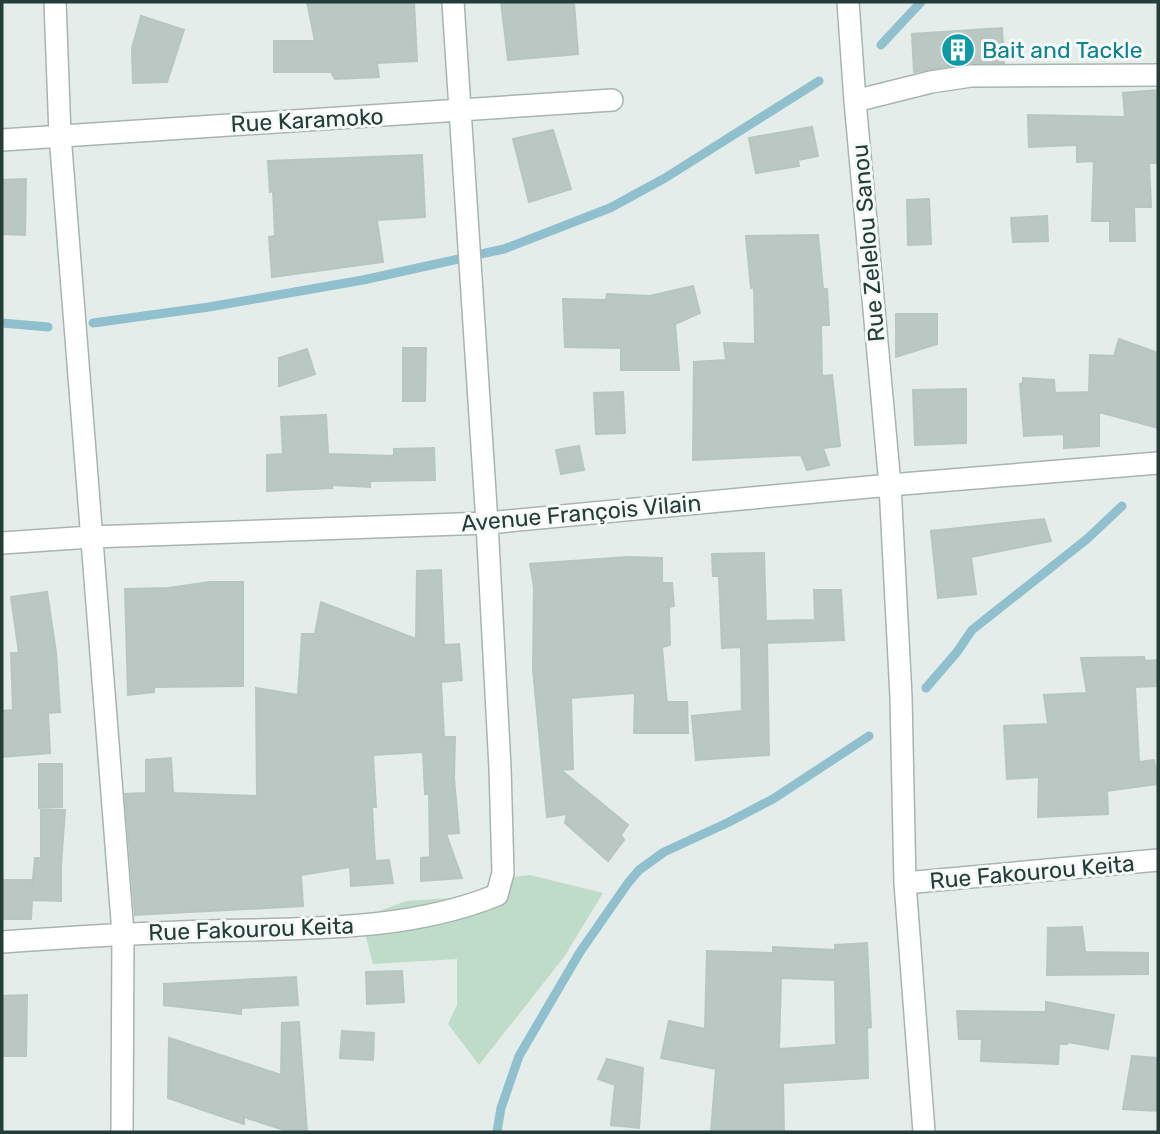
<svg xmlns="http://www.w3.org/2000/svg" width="1160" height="1134" font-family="Rubik,sans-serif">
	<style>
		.green { fill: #bfdcc9 }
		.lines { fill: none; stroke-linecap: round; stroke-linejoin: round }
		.stream { stroke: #90bfcd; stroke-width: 9 }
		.building { fill: #bac7c3; stroke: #b7c6c1; stroke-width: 2; fill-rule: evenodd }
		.street-casing { stroke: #a7b5b1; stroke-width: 24 }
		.street { stroke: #fff; stroke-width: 21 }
		.labels { text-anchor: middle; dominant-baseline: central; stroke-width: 6; stroke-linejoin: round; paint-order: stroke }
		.culture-label { font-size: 23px; fill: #0d838f; stroke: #f5f9f7; text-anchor: start }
		.street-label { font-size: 23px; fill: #253d39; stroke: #f5f9f7 }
	</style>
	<rect width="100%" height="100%" fill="#e4ede9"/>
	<path class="green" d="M530,875L603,893L564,957L479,1065L448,1024L457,1005V959L373,964L361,918L406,901L467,897L498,879Z"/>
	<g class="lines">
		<path class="stream" d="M881,45L921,2
			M2,323L48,327
			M93,323L209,307L363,280L504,249L610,208L665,178L819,81
			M926,688L957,652L972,630L1087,539L1122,506
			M497,1132L501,1108L519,1056L580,952L628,883L639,870L664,852L727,823L773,799L869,736"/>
	</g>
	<path class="building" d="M307,2H414L417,61L377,63L379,77L335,79L331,72H274V41H315Z
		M501,2H574L578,54L508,60Z
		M141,16L184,30L167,82L133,83L132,48Z
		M1002,28L1004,63H969L914,72L912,34Z
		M1158,90V163H1149L1151,207H1134L1135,241H1110V221H1092L1094,161L1077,162V145L1029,147L1028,115L1125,117L1123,93Z
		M812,127L818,156L798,160L799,166L756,173L749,138Z
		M553,130L571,189L529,202L513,139Z
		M422,155L425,217L377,220L383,262L272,277L269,237L275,236L273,191L270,192L268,161Z
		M26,179L25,235L2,234V180Z
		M929,199L931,244L908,245L907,200Z
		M1047,216L1048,241L1013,242L1011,218Z
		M818,235L823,289H827L829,325H821L822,376L832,375L840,446L823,448L829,465L807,470L801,455L693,460L694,362L726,360L724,343L755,344L754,287L751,288L746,236Z
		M693,286L700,313L675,324L679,370H621V348L565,347L563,299L606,300L607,294L650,296Z
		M896,314H937V344L896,357Z
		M1119,339L1158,353V428L1099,412V446L1064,448V434L1024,436L1020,384L1023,383V378L1054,380L1055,393L1089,392L1090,355L1114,356Z
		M403,348H426L425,401H403Z
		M307,349L315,374L279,386V358Z
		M966,389V443L915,445L913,390Z
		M623,392L625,433L596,434L594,393Z
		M326,415L328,454L394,456V449L434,448L435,480L370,481V487L332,485V488L267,491V455L283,454L281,417Z
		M579,446L584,470L561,474L556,450Z
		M1044,519L1051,541L971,557L976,594L938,598L931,531Z
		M764,553L766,621L815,620L814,590H841L844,640L767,643L769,755L696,760L692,716L742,711L741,647L722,648L719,576H713L712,554Z
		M628,557L662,558V583H672L674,606L669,607L670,645L662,647L666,694L667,702H687L688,733H634L635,693L571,698L573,769L561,770L628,825L621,835L624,840L608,861L565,823L567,814L547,817L533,669L534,587L530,564Z
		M441,570L444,645L459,644L462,680L441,682L444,737H455L454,778L459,833L446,834L462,878L421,881V858L430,857L429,794H425L423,752L373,755L376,807H372L375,861L389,860L393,883L351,886L350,867L301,875L303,906L135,915L125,794L146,793V760L171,758L173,793L257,796L256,688L298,695L302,634H315L321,602L416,639L417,571Z
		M210,582H243V686L154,687V692L128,695L125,589L168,588Z
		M47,592L56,652L60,712L48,713L50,753L2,757V711L13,710L11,653H19L11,597Z
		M1144,657L1145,661L1158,660V686L1135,687L1139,762L1154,760L1158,784L1107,791L1108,814L1038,817L1039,777L1007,779L1004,726L1048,724L1044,695L1087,693L1081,658Z
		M39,764H62V807L39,808Z
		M41,810H65L61,865V901L32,900L31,919H2V880H32V889L35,858H41Z
		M1082,927L1085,952L1148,953V974L1047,975L1048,928Z
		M867,943L871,1027L867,1028L868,1078L783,1083L784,1132H711L716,1069L661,1058L669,1021L705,1029L707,951L773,953V947L835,950V945ZM781,978L835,980L836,1045L779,1049Z
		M402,971L404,1002L367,1004L366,972Z
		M296,977L298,1005L241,1008V1014L164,1005V984Z
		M27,995L26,1056H2V996Z
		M1046,1002L1114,1015L1108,1049L1068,1042L1067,1044H1059L1058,1064L981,1061L982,1039H959L957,1011L1046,1012Z
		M299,1022L307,1132H290L244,1117V1124L168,1098L169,1038L281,1075L282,1023Z
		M342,1031L374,1033L373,1060L340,1058Z
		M1132,1056L1158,1058V1111L1123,1109Z
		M607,1059L643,1068L639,1128L611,1125L615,1085L598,1079Z"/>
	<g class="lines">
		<g class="street-casing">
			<path id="street" d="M55,2L60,135L123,933L122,1132
				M848,2L855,101L890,485L901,697L905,883L924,1132
				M855,101L931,82L971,76L1158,75
				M2,140L612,100
				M2,543L91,537L487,523L890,485L1158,463
				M905,883L1158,860
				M2,942C71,937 139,933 209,931C304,928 406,932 497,895L503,873L500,768L487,523L453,2"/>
		</g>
		<use href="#street" class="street"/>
	</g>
	<defs>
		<g id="building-disc" transform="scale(1.75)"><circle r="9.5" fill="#0f9aa8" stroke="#f5f9f7"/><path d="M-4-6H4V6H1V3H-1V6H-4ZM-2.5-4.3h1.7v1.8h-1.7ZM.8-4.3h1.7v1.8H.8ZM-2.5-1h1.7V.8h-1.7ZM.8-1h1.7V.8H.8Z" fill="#fff"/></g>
	</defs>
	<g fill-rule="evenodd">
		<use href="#building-disc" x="958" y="50"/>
	</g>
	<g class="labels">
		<g class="culture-label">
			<text x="982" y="50">Bait and Tackle</text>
		</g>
		<g class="street-label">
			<text transform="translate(307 120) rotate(-3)">Rue Karamoko</text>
			<text transform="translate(868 243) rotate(-95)">Rue Zelelou Sanou</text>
			<text transform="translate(581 513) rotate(-5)">Avenue François Vilain</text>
			<text transform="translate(1032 872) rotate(-5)">Rue Fakourou Keita</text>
			<text transform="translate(251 929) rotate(-2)">Rue Fakourou Keita</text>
		</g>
	</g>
	<rect width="1160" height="1134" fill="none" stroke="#253d39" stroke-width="7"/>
</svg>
